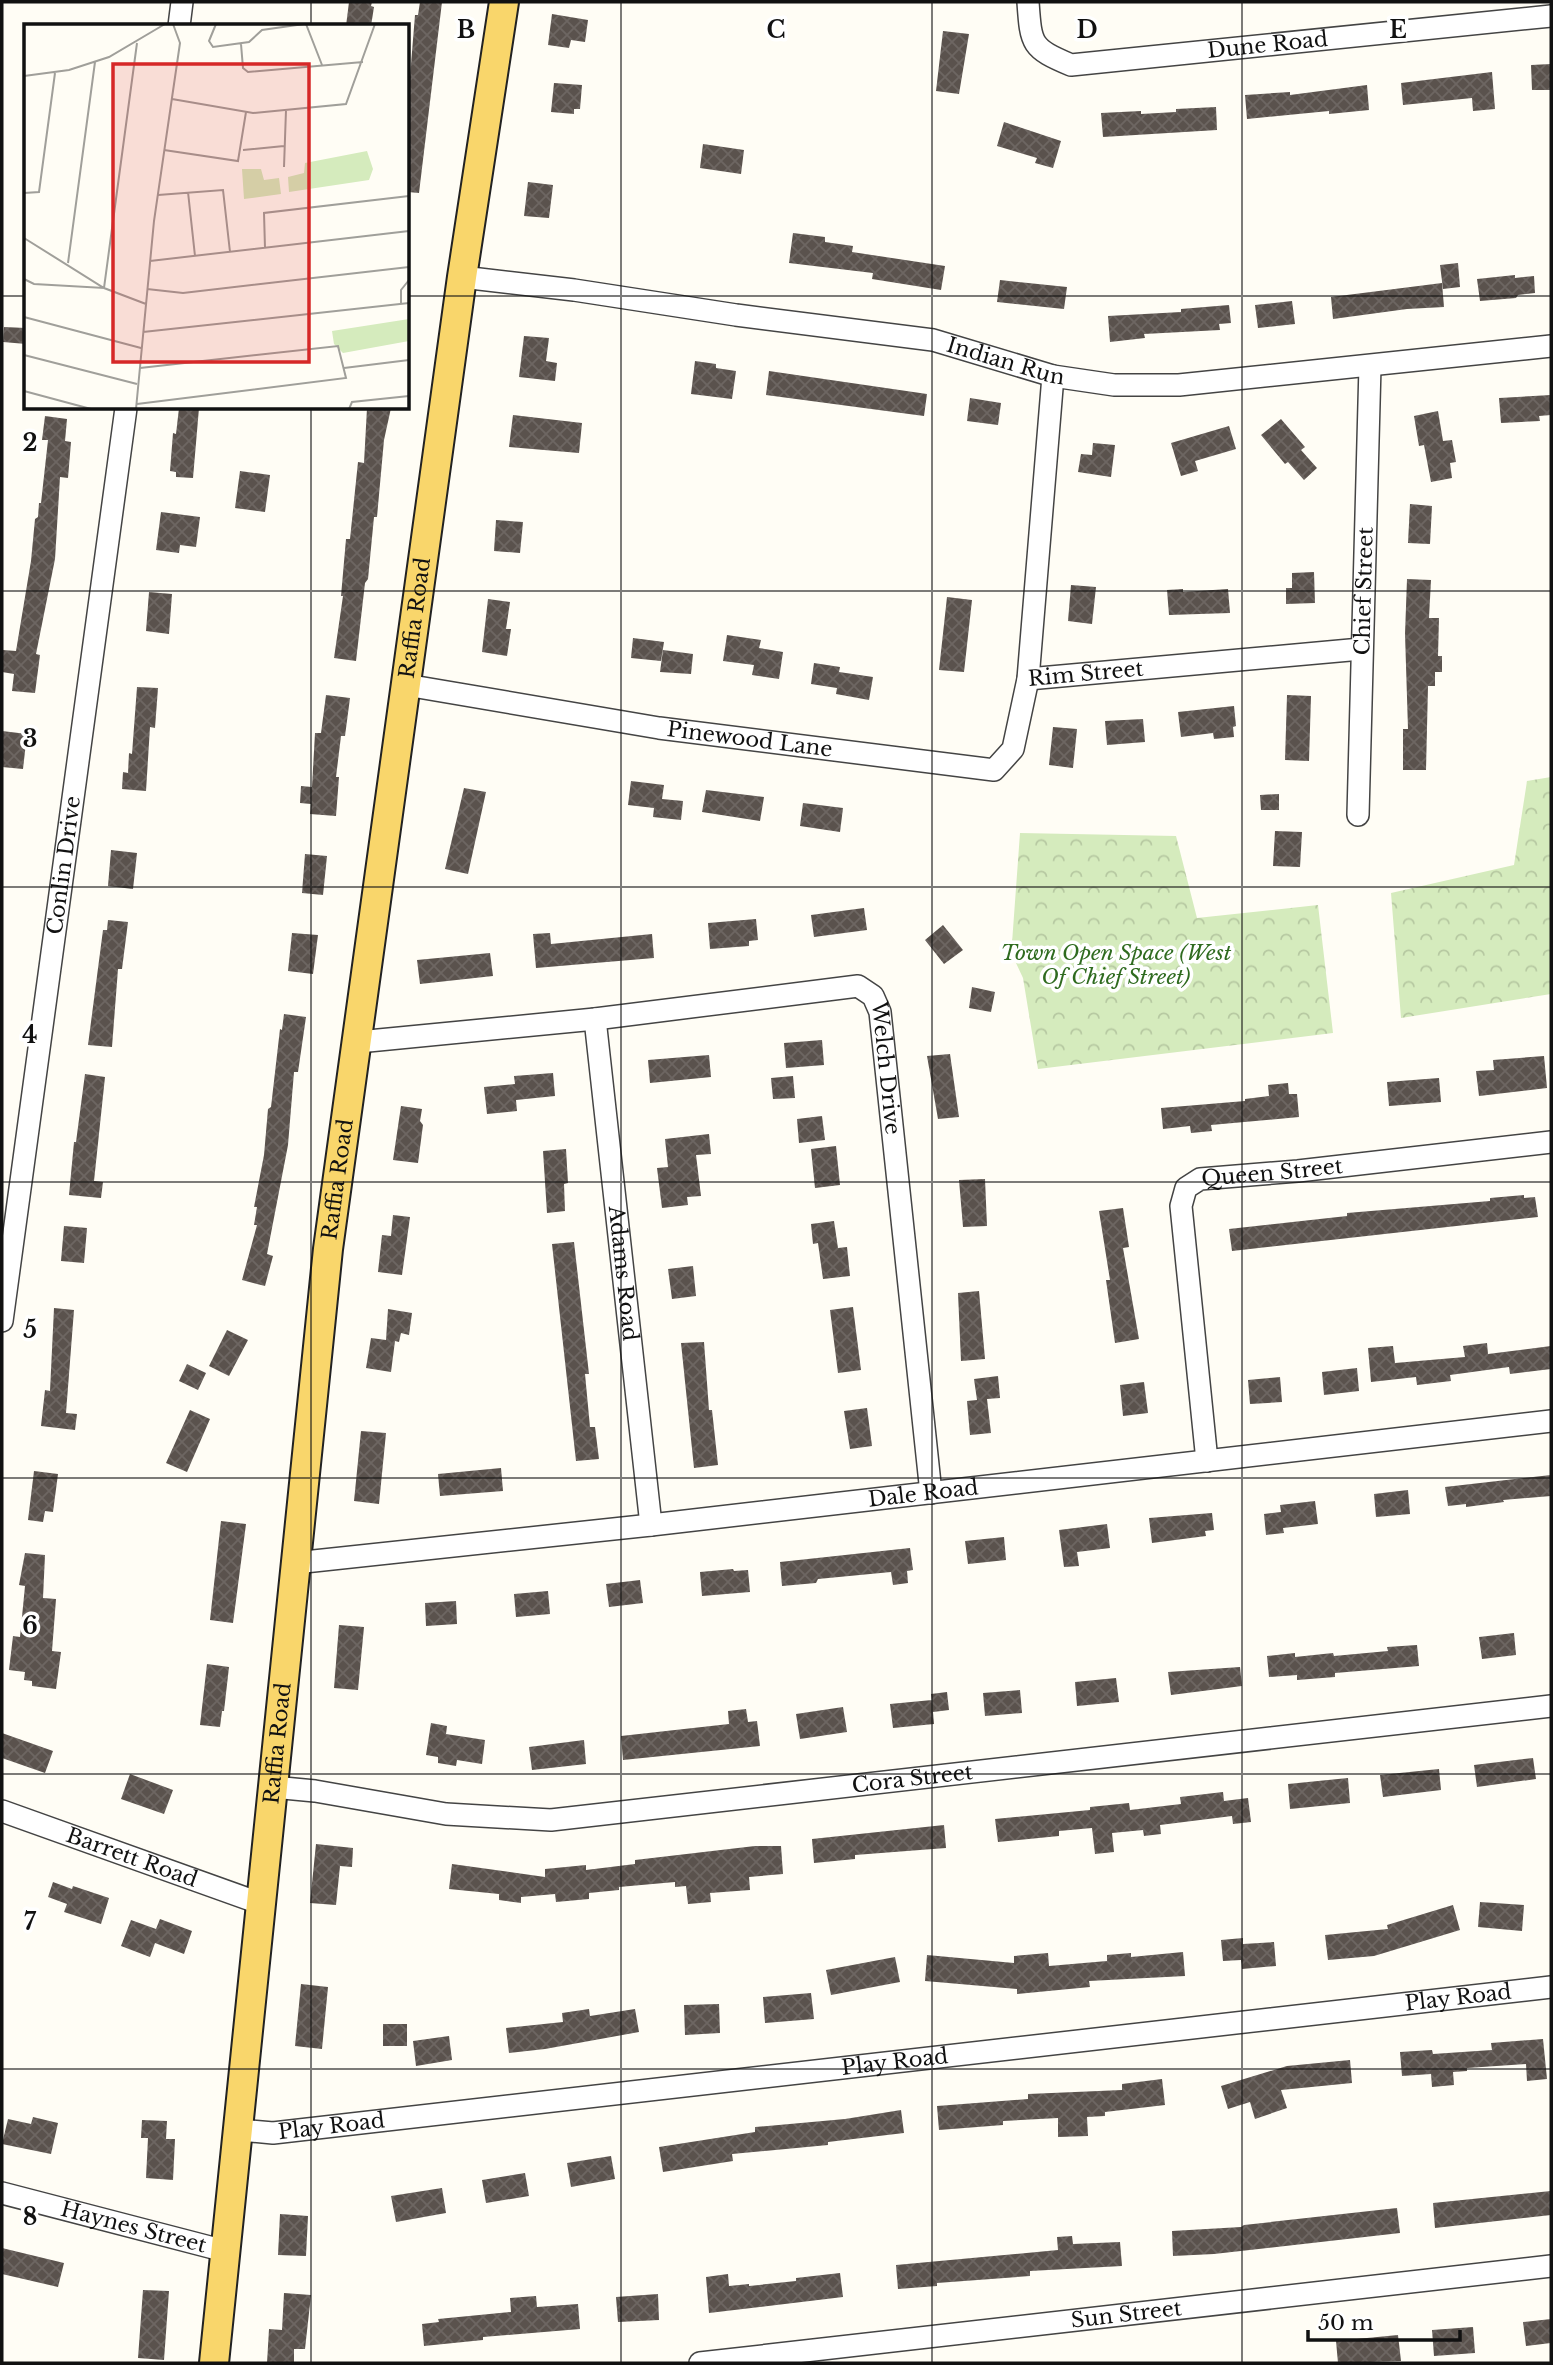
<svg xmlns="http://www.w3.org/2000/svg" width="1553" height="2365" font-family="'Libre Baskerville',serif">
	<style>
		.park { fill: url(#park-crowns) }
		.building { fill: url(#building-cross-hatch) }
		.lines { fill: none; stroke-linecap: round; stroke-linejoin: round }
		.minor-casing { stroke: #444; stroke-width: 24 }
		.major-casing { stroke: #222; stroke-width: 32 }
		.minor { stroke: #fff; stroke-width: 21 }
		.major { stroke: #f9d66b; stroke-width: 28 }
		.grid { fill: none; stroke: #111; stroke-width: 2; stroke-opacity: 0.55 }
		.labels { text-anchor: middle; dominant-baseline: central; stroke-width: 7; stroke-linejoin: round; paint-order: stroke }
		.street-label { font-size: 21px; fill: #111; stroke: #fff }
		.park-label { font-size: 21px; font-style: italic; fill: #2f6b1f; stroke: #fff }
		.inset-road { fill: none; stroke: #a09f9a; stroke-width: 2 }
		.view { fill: #d62828; fill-opacity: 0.15; stroke: #d62828; stroke-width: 3.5 }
		.inset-edge { fill: none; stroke: #111; stroke-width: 3.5 }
		.grid-label { font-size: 23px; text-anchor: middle; font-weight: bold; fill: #111; stroke: #fff; stroke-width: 7; stroke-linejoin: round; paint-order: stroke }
	</style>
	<defs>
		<pattern id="park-crowns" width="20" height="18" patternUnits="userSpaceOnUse" patternTransform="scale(1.75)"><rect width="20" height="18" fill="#d5ebbd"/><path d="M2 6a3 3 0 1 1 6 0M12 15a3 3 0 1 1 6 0" fill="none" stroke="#b6c8a1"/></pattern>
		<pattern id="building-cross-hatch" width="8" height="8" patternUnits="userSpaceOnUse" patternTransform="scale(1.75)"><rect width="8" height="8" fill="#5a524d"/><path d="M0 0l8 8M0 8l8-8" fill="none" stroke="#6d6662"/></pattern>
	</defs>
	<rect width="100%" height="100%" fill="#fffdf5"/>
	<path class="park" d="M1551,777V994L1401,1018L1391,893L1514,865L1527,781Z
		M1020,833L1176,836L1197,918L1318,905L1333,1033L1038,1069L1023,978L1016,963L1012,943Z"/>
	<path class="building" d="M349,2H372L371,6L374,7L371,26H346Z
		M420,2H442L419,193L408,192L410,107L408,101L415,15H418Z
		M552,14L588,20L585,42L571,40L569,48L548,45Z
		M943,31L969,34L959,94L936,91Z
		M1551,64V90H1532L1531,65Z
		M1492,72L1495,109L1473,111L1472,98L1403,105L1401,83Z
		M554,83L582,85L580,109H574V114L551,112Z
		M1367,85L1369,110L1329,114V111L1247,119L1245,95L1290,92V95Z
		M1216,107L1217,130L1103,137L1101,113L1141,111V114L1176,112V109Z
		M1004,122L1061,141L1053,168L1035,163L1037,158L997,146Z
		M703,144L744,150L741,174L700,168Z
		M528,182L553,185L549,218L524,216Z
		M793,233L825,237V242L853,246L852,252L945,266L941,290L872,279L873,273L789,263Z
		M1458,263L1460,287L1443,289L1440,265Z
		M1515,275V278L1534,276L1535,293L1518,295L1516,298L1480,301L1477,279Z
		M1000,280L1067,287L1064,309L997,302Z
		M1442,283L1444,307L1407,309L1333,319L1331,297Z
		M1292,301L1295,324L1258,328L1255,305Z
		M1229,305L1231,323L1219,324L1220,330L1144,334L1145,338L1110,342L1108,316L1181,312V309Z
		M4,327L26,328V344L3,342Z
		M524,336L549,338L546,361L557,363L555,381L519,377Z
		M695,361L716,364V368L736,371L732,399L691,394Z
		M769,371L927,394L924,416L766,395Z
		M1551,395V415L1539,416L1540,421L1501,423L1499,398Z
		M970,398L1001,403L998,425L967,421Z
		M179,408H199L193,478L176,477V472L170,471L173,433L176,434Z
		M367,408H391L384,440L377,517H374L368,579L365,583L356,661L334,658L343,596H341L346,539H350L358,462L364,463Z
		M1438,411L1443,441L1452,440L1456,462L1450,463L1452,478L1431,482L1424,445L1419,446L1414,416Z
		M513,415L582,423L579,453L509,447Z
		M45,416L67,419L65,441L71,442L68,478L60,477L55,559L36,654L40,655L35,693L12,691L14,674L2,672V662L3,650L16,651L31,561L35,519L38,517L39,503H41L48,440H42Z
		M1281,419L1305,447L1301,450L1317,468L1304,480L1288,462L1285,464L1261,435Z
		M1229,426L1236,449L1195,461L1198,471L1181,476L1171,443Z
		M1093,443L1115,445L1111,477L1078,472L1081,454L1092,455Z
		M240,471L270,475L265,512L235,508Z
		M1410,504L1432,506L1430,544L1408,543Z
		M161,512L200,517L196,547L180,545L179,553L156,550Z
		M496,520L523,522L520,553L494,551Z
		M1314,572L1315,603L1286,604V588H1292V573Z
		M1407,579L1431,580L1429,618H1439L1438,656H1442V672H1435V686H1428L1426,770H1403V729H1408L1405,634Z
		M1071,585L1096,587L1092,624L1068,621Z
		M1183,589V592L1228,589L1230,613L1169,615L1167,590Z
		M149,592L172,594L169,634L146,631Z
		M947,597L972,600L964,672L939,670Z
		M488,599L510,602L506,629H511L507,656L482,652Z
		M727,635L761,640L759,648L783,652L779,679L752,675L754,665L723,661Z
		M633,638L664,642L661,661L631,658Z
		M663,650L693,654L691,674L660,672Z
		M814,663L840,667L839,672L873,677L869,700L836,694L837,688L811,684Z
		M137,687L158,688L155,728L150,727L146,791L122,789L123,772L128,773L129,753L132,754Z
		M326,695L350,698L345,736H341L336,777H339L336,816L310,814L311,804L300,803L301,786L312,787L315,733H321Z
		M1287,695L1311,696L1309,761L1285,760Z
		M1234,706L1236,726L1233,727L1234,737L1214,739L1213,733L1181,737L1178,712Z
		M1143,719L1145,742L1107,745L1105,721Z
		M1053,727L1077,729L1073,768L1049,765Z
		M2,731L27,734L23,769L2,767Z
		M631,781L664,785L662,799L683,801L681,820L653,817L654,808L628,805Z
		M464,788L486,792L468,874L445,869Z
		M706,790L764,797L760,821L702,812Z
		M1279,794V810H1261L1260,795Z
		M803,803L843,808L840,832L800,826Z
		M1275,831L1302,832L1300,867L1273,866Z
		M111,850L137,853L133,889L108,886Z
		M305,854L327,856L323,895L302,893Z
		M864,908L867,930L814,937L811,915Z
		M756,919L758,940L749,941V946L710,949L708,923Z
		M108,920L128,922L122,969H118L112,1047L88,1045L103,930H107Z
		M943,925L963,950L944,964L925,940Z
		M292,933L318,935L313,974L288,971Z
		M550,933L551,944L652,934L654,958L536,968L533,934Z
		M490,953L493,976L420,984L417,960Z
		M972,987L995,992L991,1012L969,1008Z
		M284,1014L306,1017L298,1072H294L288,1145L267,1254L273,1256L265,1286L242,1280L257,1225H254L257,1207H254L264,1155L268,1109L271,1107L280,1029L282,1030Z
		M822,1040L824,1065L786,1068L784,1043Z
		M950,1054L959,1117L938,1119L927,1056Z
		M709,1055L711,1077L650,1083L648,1060Z
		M1544,1056L1547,1088L1479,1096L1476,1071L1494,1070L1493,1060Z
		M553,1073L555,1096L516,1100L517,1111L487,1114L484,1087L515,1084L514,1076Z
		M85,1074L105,1077L94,1181L103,1182L101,1198L69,1195L74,1142H76Z
		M793,1076L795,1098L773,1099L771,1078Z
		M1439,1078L1441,1102L1389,1106L1387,1082Z
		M1288,1083L1289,1094H1297L1299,1117L1211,1125L1212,1131L1191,1133L1190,1126L1163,1129L1161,1108L1245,1101V1099L1269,1096L1268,1085Z
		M401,1106L422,1109L420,1121L423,1125L418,1163L393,1160Z
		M822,1116L825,1140L799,1143L797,1119Z
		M709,1134L711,1154L696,1155L701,1196L687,1197L688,1205L662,1208L657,1168L668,1167L665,1139Z
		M836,1146L840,1185L815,1188L811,1149Z
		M566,1149L568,1183L564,1184L565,1211L547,1213L543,1151Z
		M985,1179L987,1226L963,1227L959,1180Z
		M1524,1195V1198L1535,1197L1538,1217L1232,1251L1229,1229L1347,1216V1213L1490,1201V1198Z
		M1123,1208L1129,1247L1123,1248L1139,1339L1115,1343L1106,1280H1110L1099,1211Z
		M393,1215L410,1217L402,1275L378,1272L382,1235L391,1236Z
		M834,1221L838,1248L847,1247L850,1276L823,1279L818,1243L813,1244L811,1224Z
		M64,1226L87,1228L84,1263L61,1261Z
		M574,1242L589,1374H585L590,1427H595L599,1459L576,1461L552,1244Z
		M693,1266L696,1296L672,1299L668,1269Z
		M979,1291L985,1359L961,1361L958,1293Z
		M853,1307L861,1370L838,1373L830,1310Z
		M54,1308L74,1310L66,1413L77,1414L75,1430L41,1426L45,1390L50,1391Z
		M388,1309L412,1313L409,1335L401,1333L399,1342L395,1341L391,1372L366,1368L371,1338L386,1340Z
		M227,1330L248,1340L229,1376L209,1366Z
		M704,1342L709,1410H712L718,1465L694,1468L681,1343Z
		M1487,1343L1488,1354L1551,1346V1369L1510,1374L1509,1367L1450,1375L1451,1381L1417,1385L1416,1377L1371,1382L1368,1348L1393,1346L1395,1363L1465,1357L1463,1346Z
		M187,1364L206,1373L198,1390L179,1381Z
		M1357,1368L1359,1391L1324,1395L1322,1372Z
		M998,1376L1000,1398L987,1399L991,1433L970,1435L967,1401L977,1400L974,1379Z
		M1280,1377L1282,1402L1250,1404L1248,1380Z
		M1144,1382L1148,1413L1123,1416L1120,1385Z
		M867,1408L872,1446L850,1449L844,1411Z
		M190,1410L210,1419L187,1472L166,1463Z
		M361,1431L386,1433L379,1504L354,1501Z
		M501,1468L503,1491L440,1496L438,1474Z
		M34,1471L58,1474L53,1512L45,1511L43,1522L28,1520Z
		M1551,1475V1496L1503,1500L1504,1502L1466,1507V1504L1448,1506L1445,1487Z
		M1408,1490L1410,1514L1376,1517L1374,1494Z
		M1315,1501L1318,1524L1283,1528L1284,1533L1266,1535L1264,1514L1281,1512L1280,1505Z
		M1212,1513L1214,1530L1205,1531L1206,1536L1152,1543L1149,1518Z
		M221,1521L246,1524L233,1623L210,1620Z
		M1107,1524L1110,1548L1077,1552L1079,1566L1064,1567L1059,1530Z
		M1004,1537L1006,1560L968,1564L965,1541Z
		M910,1548L913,1570L907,1571L908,1583L893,1585L891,1572L818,1579L816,1583L782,1586L780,1562Z
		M25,1553L45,1555L43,1598L56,1599L52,1651L61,1652L56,1689L32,1686V1681L24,1680L25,1672L9,1670L13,1636L20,1637L25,1586L19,1585Z
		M733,1569L734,1571L748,1570L750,1592L702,1596L700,1572Z
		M640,1580L643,1603L609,1607L606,1584Z
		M548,1591L550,1614L516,1617L514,1594Z
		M456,1601L457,1624L426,1626L425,1603Z
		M339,1625L364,1627L358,1690L334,1688Z
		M1514,1633L1516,1655L1482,1659L1479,1637Z
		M1417,1645L1419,1666L1335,1673V1677L1297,1680V1675L1269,1677L1267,1656L1295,1653V1657L1333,1653L1334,1656L1388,1651L1387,1647Z
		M207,1664L229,1667L224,1711H222L220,1727L200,1725Z
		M1240,1667L1242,1686L1171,1695L1168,1672Z
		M1116,1678L1119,1702L1077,1706L1075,1682Z
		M1020,1690L1022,1713L985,1716L983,1693Z
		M947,1692L949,1710L933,1712L931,1694Z
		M932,1700L934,1724L893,1728L890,1704Z
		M843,1707L847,1732L800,1739L796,1714Z
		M746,1709L748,1722L757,1721L760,1746L623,1760L621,1736L729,1724L728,1711Z
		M431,1723L447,1726L446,1734L485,1740L482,1764L457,1760L456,1766L438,1763V1757L426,1755Z
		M2,1733L53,1751L45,1773L2,1758Z
		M584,1740L586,1764L532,1770L529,1747Z
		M1533,1758L1536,1779L1477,1787L1474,1765Z
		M1439,1769L1441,1790L1383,1797L1380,1775Z
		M130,1774L173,1790L164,1814L121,1799Z
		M1348,1778L1350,1803L1290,1809L1288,1784Z
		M1223,1792L1224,1801L1248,1798L1251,1822L1233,1824L1232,1816L1160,1825L1161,1834L1144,1836L1143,1830L1112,1833L1114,1852L1095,1854L1092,1828L1059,1831V1836L998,1842L995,1819L1090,1810V1807L1129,1803L1130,1810L1181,1804L1180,1797Z
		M944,1825L946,1848L855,1855V1859L814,1863L812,1839Z
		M316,1844L353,1848L352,1867L340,1866L336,1905L310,1903Z
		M755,1846H781L783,1874L749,1877L750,1890L710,1893L711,1902L688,1904L686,1886L675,1887V1882L619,1887V1890L589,1893V1899L556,1902L555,1894L521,1897V1903L499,1900V1894L449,1889L452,1864L545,1877V1869L586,1865V1870L635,1864V1860Z
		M53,1882L72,1889L73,1886L109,1898L101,1924L64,1912L67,1904L48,1897Z
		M1480,1902L1524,1905L1522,1931L1478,1927Z
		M1453,1905L1460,1930L1374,1956L1328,1960L1325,1935L1388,1929L1387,1925Z
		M160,1919L192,1931L184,1954L155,1943L150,1957L121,1946L131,1920L156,1929Z
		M1243,1938V1944L1274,1942L1276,1966L1242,1969L1241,1960L1223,1961L1221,1940Z
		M1183,1952L1185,1976L1089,1981L1090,1987L1017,1994V1989L925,1981L927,1955L1014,1963V1956L1048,1953L1049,1966L1107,1961V1955L1131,1953V1957Z
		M895,1957L900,1982L831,1995L826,1970Z
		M301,1984L328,1987L322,2049L295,2046Z
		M811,1993L814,2019L765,2023L763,1997Z
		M719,2004L720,2033L685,2035L684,2005Z
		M589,2009L590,2016L635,2009L639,2032L545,2049L509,2053L506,2028L563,2022L562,2013Z
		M383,2024H407V2046H383Z
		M449,2036L452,2060L416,2066L413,2041Z
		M1543,2039L1547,2079L1527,2081L1526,2064L1467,2068V2071L1453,2072L1454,2085L1432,2087L1431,2074L1402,2076L1400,2052L1432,2050L1433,2054L1492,2050L1491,2043Z
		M1350,2060L1352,2083L1281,2090L1287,2108L1255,2119L1250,2102L1228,2109L1221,2086L1287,2066Z
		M1162,2079L1165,2105L1105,2112V2116L1087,2117L1088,2136L1058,2137V2118L1003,2121V2125L939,2130L937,2106L1028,2099V2094L1122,2090V2084Z
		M901,2110L904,2133L828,2142V2145L732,2154L733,2161L663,2172L659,2147L755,2132V2127L845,2119Z
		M33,2117L58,2123L51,2154L2,2144L8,2119L31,2124Z
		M142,2120L167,2121L166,2139H175L173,2180L146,2178L148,2138H141Z
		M611,2156L615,2179L571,2187L567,2163Z
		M525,2173L529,2196L486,2203L482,2180Z
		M442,2188L446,2213L396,2222L391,2196Z
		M1551,2191V2215L1435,2228L1433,2203Z
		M1397,2208L1400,2233L1214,2254L1173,2256L1172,2231L1241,2227L1244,2225Z
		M280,2214L308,2216L306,2256L278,2255Z
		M1072,2236L1073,2244L1120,2242L1122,2266L1030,2271V2276L937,2283V2286L898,2289L896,2265L1058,2250L1057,2237Z
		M2,2248L64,2263L58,2287L2,2274Z
		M840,2273L843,2297L709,2313L706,2277L728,2274L729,2286L749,2284V2286L796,2281V2278Z
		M143,2290L169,2291L164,2360L138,2358Z
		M284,2293L311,2295L305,2349H294V2363H267L269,2329L282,2330Z
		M658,2294L659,2320L618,2322L616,2297Z
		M536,2296L537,2307L578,2304L580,2329L483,2337V2340L424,2346L422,2324L439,2322L438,2319L511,2312L510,2298Z
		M1551,2319V2343L1526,2346L1523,2322Z
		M1473,2327L1475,2353L1434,2356L1432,2330Z
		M1398,2335L1401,2361L1338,2363L1336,2341Z"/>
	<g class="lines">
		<g class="minor-casing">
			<g id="minor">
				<path id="s1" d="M1028,2C1031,45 1031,48 1071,65L1551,16"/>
				<path d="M179,26L182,2"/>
				<path id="s2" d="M462,277L574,290L736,315L933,340L1053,376L1114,385H1179L1551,346"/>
				<path id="s3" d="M1028,679L1361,649"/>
				<path id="s4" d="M406,685L659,728L994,770L1013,749L1028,679L1053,376"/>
				<path id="s5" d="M1358,815L1370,366"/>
				<path id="s6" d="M595,1019L651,1525"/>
				<path id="s7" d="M358,1042L595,1019L858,986L873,996L880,1012L931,1493"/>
				<path id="s8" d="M2,1321L126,408"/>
				<path id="s9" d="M1207,1461L1181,1206L1186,1188L1200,1179L1298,1171L1551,1142"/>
				<path id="s10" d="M295,1563L651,1525L1551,1421"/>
				<path id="s11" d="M273,1787L315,1791L446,1814L551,1820L1551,1706"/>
				<path id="s12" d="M2,1811L262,1904"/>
				<path id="s13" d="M239,2130L273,2133L1551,1987"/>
				<path id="s14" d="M2,2193L225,2251"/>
				<path id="s15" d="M700,2363L1551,2266"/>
			</g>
		</g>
		<g class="major-casing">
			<g id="major">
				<path id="s16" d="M214,2363L328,1249L462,277L504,2"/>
			</g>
		</g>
		<use href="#minor" class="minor"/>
		<use href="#major" class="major"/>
	</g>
	<path class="grid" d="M311,2V26M621,2V2363M932,2V2363M1242,2V2363M2,296H26M408,296H1551M311,408V2363M2,591H1551M2,887H1551M2,1182H1551M2,1478H1551M2,1774H1551M2,2069H1551"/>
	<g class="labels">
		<g class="street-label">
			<text stroke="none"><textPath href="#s1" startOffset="282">Dune Road</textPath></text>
			<text stroke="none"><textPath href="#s2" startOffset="551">Indian Run</textPath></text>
			<text stroke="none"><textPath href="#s5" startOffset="224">Chief Street</textPath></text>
			<text stroke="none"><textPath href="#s16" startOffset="1757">Raffia Road</textPath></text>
			<text stroke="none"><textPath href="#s3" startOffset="58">Rim Street</textPath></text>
			<text stroke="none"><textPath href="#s4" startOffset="348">Pinewood Lane</textPath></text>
			<text stroke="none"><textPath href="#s8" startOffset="460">Conlin Drive</textPath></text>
			<text stroke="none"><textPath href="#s7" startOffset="595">Welch Drive</textPath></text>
			<text stroke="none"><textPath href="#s9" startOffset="364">Queen Street</textPath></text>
			<text stroke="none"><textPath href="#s16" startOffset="1190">Raffia Road</textPath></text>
			<text stroke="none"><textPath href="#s6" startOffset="256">Adams Road</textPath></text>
			<text stroke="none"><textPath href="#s10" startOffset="632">Dale Road</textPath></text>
			<text stroke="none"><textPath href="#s16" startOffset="623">Raffia Road</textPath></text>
			<text stroke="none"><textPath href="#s11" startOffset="644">Cora Street</textPath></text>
			<text stroke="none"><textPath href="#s12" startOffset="138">Barrett Road</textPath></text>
			<text stroke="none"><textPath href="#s13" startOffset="1227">Play Road</textPath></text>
			<text stroke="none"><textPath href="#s13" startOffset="660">Play Road</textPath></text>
			<text stroke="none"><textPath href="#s13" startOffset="93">Play Road</textPath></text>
			<text stroke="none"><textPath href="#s14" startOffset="136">Haynes Street</textPath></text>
			<text stroke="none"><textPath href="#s15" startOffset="429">Sun Street</textPath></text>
		</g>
		<g class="park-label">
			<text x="1116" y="953">Town Open Space (West<tspan x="1116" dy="24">Of Chief Street)</tspan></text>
		</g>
	</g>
	<g transform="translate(24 24)">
		<rect width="385" height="385" fill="#fffdf5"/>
		<path d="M343,127L349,145L345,156L265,168L264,153L280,149L281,139ZM218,145H237L240,156L255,154L257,170L220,175ZM385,295V317L319,329L310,320L308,307Z" fill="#d5ebbd"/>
		<path class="inset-road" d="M192,0L185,17L189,23L225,18L238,6L280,0M282,0L298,41M217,20L219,44L224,48L339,38M0,52L45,46L85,33L141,0M148,75L229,89L322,80L351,0M140,126L214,137L222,88M219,126L260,122M260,143L262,86M164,168L171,232M0,169L15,168L31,49M134,171L199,166L206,228M0,214L80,264L122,280M241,224L240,189L385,172M126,237L385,207M44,239L71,38M0,255L10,260L80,264L113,19M123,265L159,269L385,243M377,279V266L385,256M0,293L117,324M119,308L385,279M0,331L113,360M320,344L385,336M0,367L67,385M113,380L322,354L314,322L116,344M112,385L130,197L156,19L149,0M325,385L328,378L385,372"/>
		<path class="view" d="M89,40H285V338H89Z"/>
		<rect width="385" height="385" class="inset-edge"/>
	</g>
	<g class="grid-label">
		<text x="466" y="38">B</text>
		<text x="776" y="38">C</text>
		<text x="1087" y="38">D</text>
		<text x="1398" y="38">E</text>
		<text x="30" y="451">2</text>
		<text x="30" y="747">3</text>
		<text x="30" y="1043">4</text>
		<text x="30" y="1338">5</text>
		<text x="30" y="1634">6</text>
		<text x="30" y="1930">7</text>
		<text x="30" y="2225">8</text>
	</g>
	<rect width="1553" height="2365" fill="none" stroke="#111111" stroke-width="7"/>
	<path d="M1308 2330v10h152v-10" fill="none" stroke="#111111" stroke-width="3.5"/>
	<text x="1318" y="2330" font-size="21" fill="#111111" stroke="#ffffff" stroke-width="5" paint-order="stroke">50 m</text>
</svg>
